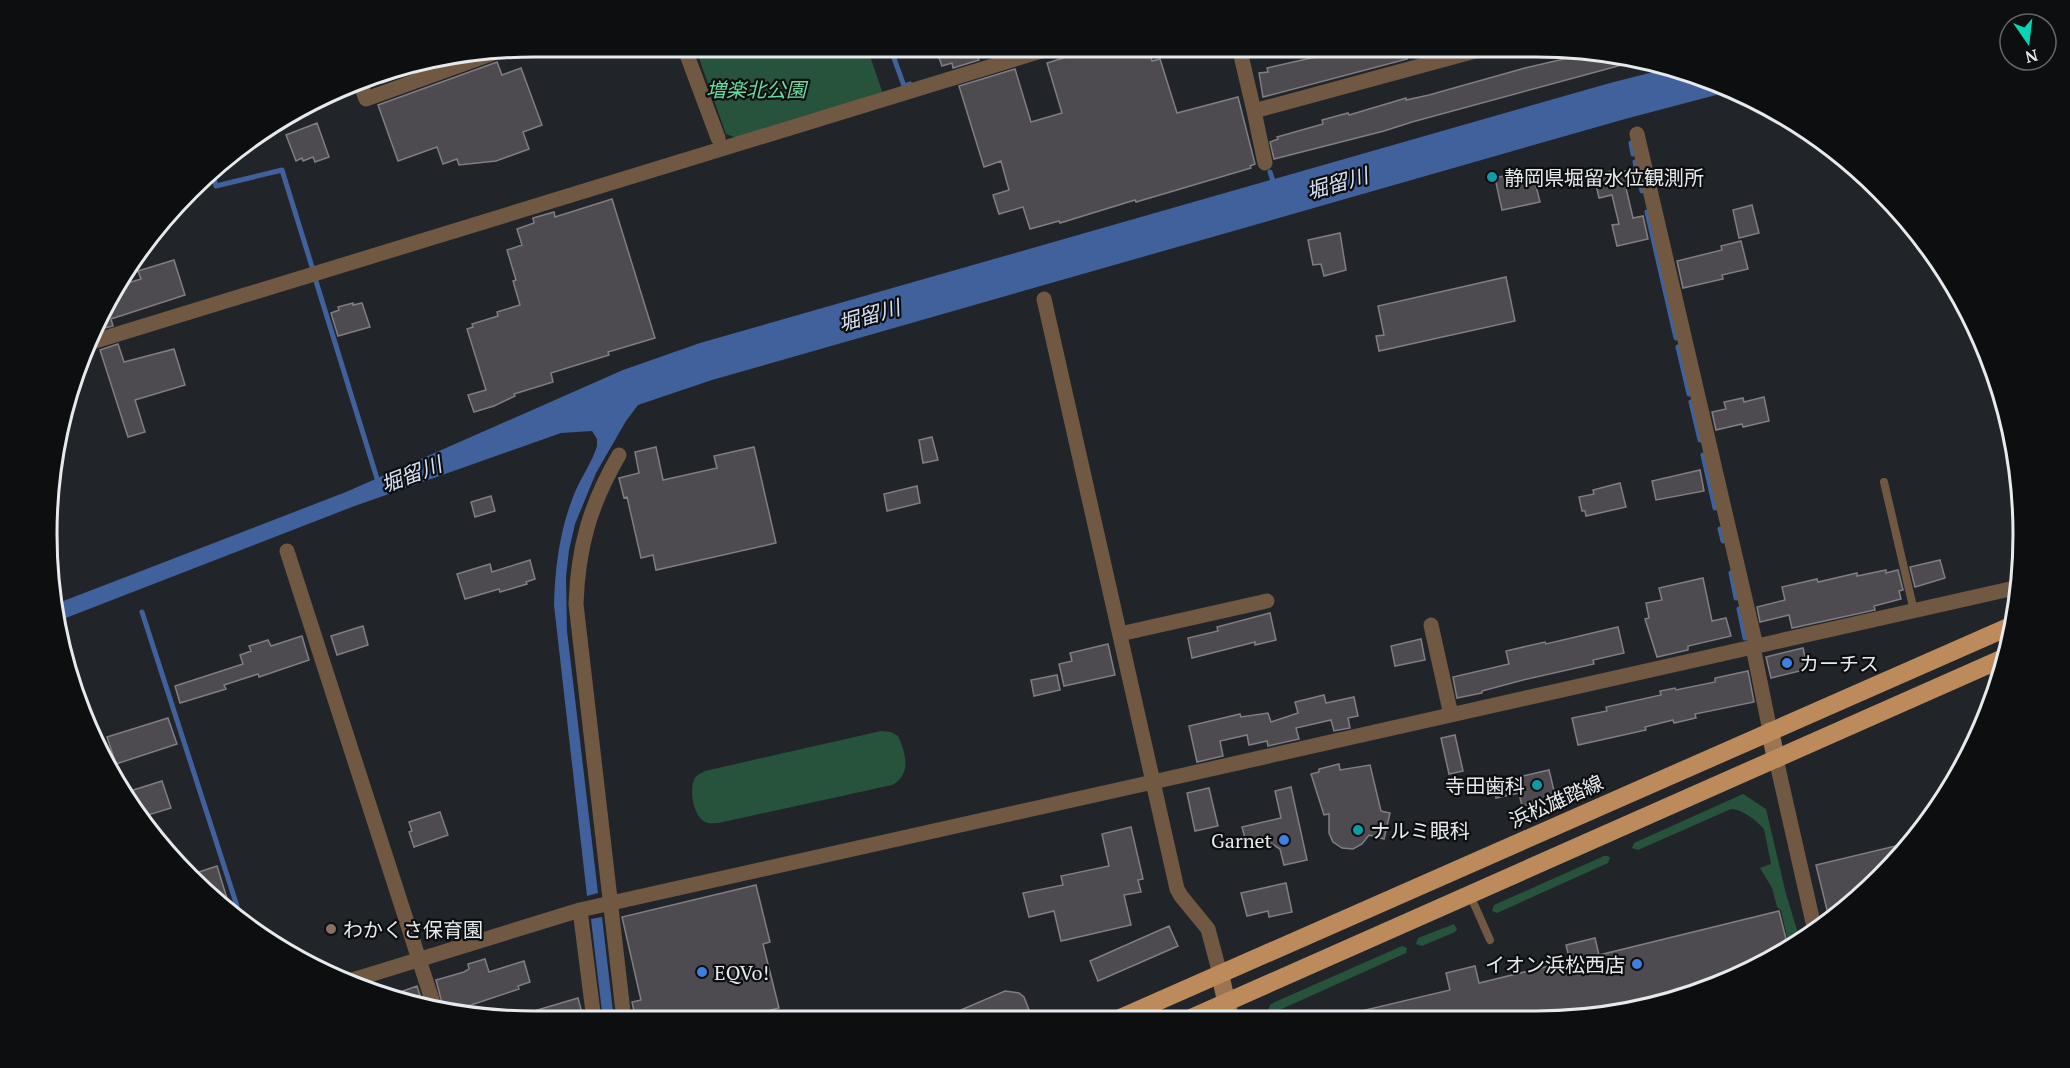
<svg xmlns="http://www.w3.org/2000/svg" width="2070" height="1068" font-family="'PT Serif','Noto Sans JP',serif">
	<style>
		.green { fill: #27533c }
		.water { fill: #41619c }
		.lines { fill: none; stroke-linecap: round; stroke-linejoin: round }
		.stream { stroke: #41619c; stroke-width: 5 }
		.building { fill: #4e4b50; stroke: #817d83; stroke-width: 1.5 }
		.lane { stroke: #705842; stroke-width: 8 }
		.street { stroke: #705842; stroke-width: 15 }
		.secondary { stroke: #9b7451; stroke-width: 18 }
		.primary { stroke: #bc8a5b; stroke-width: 18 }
		.culture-dot { fill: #0f9aa8; stroke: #0c0e10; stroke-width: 2 }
		.shop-dot { fill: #3f7fe0; stroke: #0c0e10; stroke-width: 2 }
		.education-dot { fill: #8d6e63; stroke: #0c0e10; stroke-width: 2 }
		.labels { text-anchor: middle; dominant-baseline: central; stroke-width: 4.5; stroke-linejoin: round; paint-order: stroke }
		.park-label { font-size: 20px; font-style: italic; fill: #69daa1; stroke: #0c0e10 }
		.poi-label { font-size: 20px; fill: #e7eaed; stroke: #0c0e10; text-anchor: start }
		.street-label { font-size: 20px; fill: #e7eaed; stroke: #0c0e10 }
		.water-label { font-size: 21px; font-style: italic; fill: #d6e0f2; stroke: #0c0e10 }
		.rim { fill: none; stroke: #e7eaed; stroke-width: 3 }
	</style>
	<rect width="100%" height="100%" fill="#212529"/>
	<path class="green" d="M695,47H887L869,53L883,94L737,138L726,134Z
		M881,731L891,732L898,736C906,754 912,774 892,785L718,823C714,823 711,824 708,823C694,820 689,792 694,780C696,775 700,774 705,771Z
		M1743,794L1766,809L1786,894L1800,940L1789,946L1781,910L1777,907L1772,888L1760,868L1771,864L1764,829C1757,821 1742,809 1731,809L1638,850L1632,848L1634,843Z
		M1604,856H1608L1610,858L1608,863L1497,913L1492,911L1494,905Z
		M1454,924L1457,929L1455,932L1422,946L1416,944L1418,938Z
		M1402,946L1407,948L1406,953L1275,1012L1272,1018H1265L1270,1005L1275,1002Z"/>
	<path class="water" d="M1673,67L1735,90L1625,119L712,380L638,405L626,421L596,473L575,524L569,550L566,577L567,631L598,893L587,896L554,605C555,566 560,528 575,492C582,476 592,462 597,446V439L592,431L561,433L352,507L58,621L53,605L346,492L623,370L700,343L1610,83Z
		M602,917L614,1020H603L591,919Z"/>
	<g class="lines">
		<path class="stream" d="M890,47L904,86L910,84
			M1631,143L1633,154
			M1635,162L1642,191
			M212,171L216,186L282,170L313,270
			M1270,172L1274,184
			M1647,212L1676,338
			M315,278L379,485
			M1678,347L1689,394
			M1691,402L1700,440
			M1703,455L1715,508
			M1720,529L1723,541
			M1731,573L1736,598
			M1739,609L1745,638
			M142,612L237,906"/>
	</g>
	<path class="building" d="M935,47H990V49L977,54L979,60L953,68L952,63L942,66Z
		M1099,47H1148L1152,61L1160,59L1177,113L1238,97L1255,164L1250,166L1251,168L1136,202L1135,200L1060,223L1059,221L1030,229L1023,207L999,214L993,195L1009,190L1001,161L984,167L959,86L1015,69L1031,122L1062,113L1047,63Z
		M1384,47H1404L1407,59L1263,97L1259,73L1268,72L1267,68L1311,58Z
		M1594,52L1640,60L1412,122L1384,131L1274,159L1270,142L1278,139L1277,137L1323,124L1322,120L1348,113L1349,115L1406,98V100L1429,95L1525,68Z
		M497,62L502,75L521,68L542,125L523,132L529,149L496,161L459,165L457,159L443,164L437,147L398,161L378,105Z
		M417,66L419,70L382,83L378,72Z
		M317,123L329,157L315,162L313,157L303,161L302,158L296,161L286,135Z
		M1537,168L1540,185L1536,186L1540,202L1502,210L1495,178Z
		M1634,169L1638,185L1626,188L1633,218L1643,216L1648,239L1617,246L1612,225L1619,224L1612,195L1599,198L1594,175L1612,171L1613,174Z
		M612,199L655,338L608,352L609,355L551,373L553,382L514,394L515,396L494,406L474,412L468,395L486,390L467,329L473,327L472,324L498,316L497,312L520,305L513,281L516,280L507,250L522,245L517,229L534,223L533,218L554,212L555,217Z
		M1752,205L1759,233L1739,238L1733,210Z
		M1340,233L1346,270L1324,276L1321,264L1313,265L1308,240Z
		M1741,241L1748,269L1722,275L1723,279L1683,288L1677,261L1722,250L1721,246Z
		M174,260L185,295L111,319L113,326L97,330L114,287L141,279L138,271Z
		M1506,277L1515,321L1379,351L1376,336L1384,335L1378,306Z
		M353,303V305L362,303L370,327L338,336L331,313L339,310L338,307Z
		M118,344L124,362L174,349L185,385L135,400L145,432L128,437L100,350Z
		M1764,397L1769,421L1743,427L1742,424L1716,430L1712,412L1726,409L1724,402L1743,398L1744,402Z
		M932,437L938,460L923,463L919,440Z
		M656,447L663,480L717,468L714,456L754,447L776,543L656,570L653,555L641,558L627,497L624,498L619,478L639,473L635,452Z
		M1700,470L1704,491L1656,500L1652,481Z
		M1620,483L1626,507L1586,516L1585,511H1582L1579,497L1594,494L1593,490Z
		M917,486L920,503L887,511L884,494Z
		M491,496L495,511L475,517L471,502Z
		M530,560L535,579L526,582L527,584L500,592L499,589L465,599L457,574L490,564L492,572Z
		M1940,560L1945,578L1915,587L1910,567Z
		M1886,570V573L1898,570L1903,590L1899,591L1901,599L1874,606L1875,610L1792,628L1789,615L1760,622L1757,607L1785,600L1782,587L1817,579L1818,582L1857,573V576Z
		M1703,578L1712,621L1726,618L1731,636L1688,646V650L1657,657L1645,619L1649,618L1646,603L1662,600L1659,588Z
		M1270,613L1276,640L1255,645V642L1192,658L1188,638L1218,631L1217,627Z
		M363,626L368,645L337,655L331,636Z
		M1618,627L1624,653L1593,660L1594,664L1523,680L1482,691V693L1457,698L1453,677L1509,664L1506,651L1545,642L1546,644Z
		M302,636L309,660L259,677L258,674L224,685L226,689L180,703L175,686L243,664L240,655L251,651L249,646L268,640L271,646Z
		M1421,639L1425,660L1395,666L1391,646Z
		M1108,644L1115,675L1064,686L1059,664L1072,661L1070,653Z
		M1803,648L1808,669L1771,678L1766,657Z
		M1748,671L1754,702L1695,714L1696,718L1674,723L1673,720L1645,727L1646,730L1578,745L1572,718L1607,711L1606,707L1661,695L1660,691L1675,688L1676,690L1715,682V678Z
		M1057,675L1060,690L1034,696L1031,680Z
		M1324,695L1326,703L1354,697L1358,716L1348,718L1350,728L1334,731L1331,720L1296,728L1299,739L1268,746L1267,741L1249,745L1247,735L1220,741L1223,756L1197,762L1189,726L1240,714L1241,717L1268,713L1271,722L1298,713L1295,702Z
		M168,718L177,744L116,764L107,737Z
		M1455,735L1463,771L1449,774L1441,738Z
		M1339,764L1340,770L1370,765L1381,811L1390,813L1384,839L1369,835L1362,844L1353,849L1342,848L1333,842L1329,833V814L1324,815L1311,774L1319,772V769Z
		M1549,770L1556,799L1522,806L1519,793L1496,798L1493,783Z
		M162,781L171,808L145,816L127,792Z
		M1291,787L1307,860L1284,865L1280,849L1263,838L1246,842L1242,827L1281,818L1275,791Z
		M1209,788L1218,826L1195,831L1187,793Z
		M440,812L448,835L414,847L409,832L412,831L409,822Z
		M1131,827L1143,879L1138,880L1141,892L1124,895L1131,925L1061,941L1054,911L1029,917L1023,893L1063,885L1061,876L1109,866L1102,834Z
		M1912,842L1832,921L1830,922L1816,865Z
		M217,866L230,908L187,876Z
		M1286,883L1292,912L1269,917L1268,911L1247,916L1241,893Z
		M756,885L770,942L763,944L779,1008L732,1020L730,1016L715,1020H636L632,1002L641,1000L622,917Z
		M1779,911L1788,947L1722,985L1600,1017L1358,1018L1357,1012L1450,990L1446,973L1475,966L1479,983L1570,961L1566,945L1595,938L1599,955Z
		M1169,926L1178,946L1098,981L1090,961Z
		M485,959L489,972L524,961L530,982L518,986L519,989L471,1005L444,1011L436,980L464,972L469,969L468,964Z
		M417,986L424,1008L408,1005L386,997Z
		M1005,991L1019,993L1024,997L1029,1010V1019H940Z
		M578,998L583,1017L573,1020H517V1016Z"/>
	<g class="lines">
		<path class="lane" d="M1884,482L1914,611
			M1989,664L1998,684
			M1470,895L1490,940"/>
		<path class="street" d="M684,47L718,138
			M1239,47L1254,111L1490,47
			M1240,51L1262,47
			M360,82L366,99L491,54
			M1254,111L1265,163
			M1637,134L1756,646
			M92,342L1054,47
			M619,455C590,505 578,547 576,604L624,1020
			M287,551L435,1009
			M1431,625L1451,715
			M1120,634L1267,601
			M1753,647L1770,731
			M1776,759L1815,931
			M580,910L594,1020
			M1220,974L1208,929L1181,896L1177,889L1153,782L2019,587
			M346,982L580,910L1153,782L1044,299"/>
		<path class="secondary" d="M1770,731L1776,759
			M1220,974L1230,1018"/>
		<path class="primary" d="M1191,1018L2008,656
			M1118,1019L2013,625"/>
	</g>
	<g class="culture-dot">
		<circle cx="1492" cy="177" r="6"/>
		<circle cx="1537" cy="785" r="6"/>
		<circle cx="1358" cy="830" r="6"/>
	</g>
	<g class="shop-dot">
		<circle cx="1787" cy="663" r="6"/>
		<circle cx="1284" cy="840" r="6"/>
		<circle cx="1637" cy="964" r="6"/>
		<circle cx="702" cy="972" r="6"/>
	</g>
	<circle class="education-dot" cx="331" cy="929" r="6"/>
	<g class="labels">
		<g class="park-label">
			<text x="756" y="89">増楽北公園</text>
		</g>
		<g class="poi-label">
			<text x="1504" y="177">静岡県堀留水位観測所</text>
			<text x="1799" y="663">カーチス</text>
			<text x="1525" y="785" text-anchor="end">寺田歯科</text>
			<text x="1370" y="830">ナルミ眼科</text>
			<text x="1272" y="840" text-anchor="end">Garnet</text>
			<text x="343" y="929">わかくさ保育園</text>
			<text x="1625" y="964" text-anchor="end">イオン浜松西店</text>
			<text x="714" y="972">EQVo!</text>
		</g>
		<g class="street-label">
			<text transform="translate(1556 801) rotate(-24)">浜松雄踏線</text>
		</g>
		<g class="water-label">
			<text transform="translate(1337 183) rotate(-16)">堀留川</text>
			<text transform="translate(869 315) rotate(-16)">堀留川</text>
			<text transform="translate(411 474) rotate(-21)">堀留川</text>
		</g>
	</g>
	<path d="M0 0H2070V1068H0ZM534 57H1536A477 477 0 0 1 2013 534V534A477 477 0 0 1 1536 1011H534A477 477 0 0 1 57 534V534A477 477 0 0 1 534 57Z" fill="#0c0e10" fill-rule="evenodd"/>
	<path class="rim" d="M534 57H1536A477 477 0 0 1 2013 534V534A477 477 0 0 1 1536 1011H534A477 477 0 0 1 57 534V534A477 477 0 0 1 534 57Z"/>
	<g transform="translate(2028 42) rotate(166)"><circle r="28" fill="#0c0e10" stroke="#646668" stroke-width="1.5"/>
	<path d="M0-4.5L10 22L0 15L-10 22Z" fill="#06d5b6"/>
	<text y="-9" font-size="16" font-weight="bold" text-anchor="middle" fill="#e7eaed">N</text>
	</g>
</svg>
